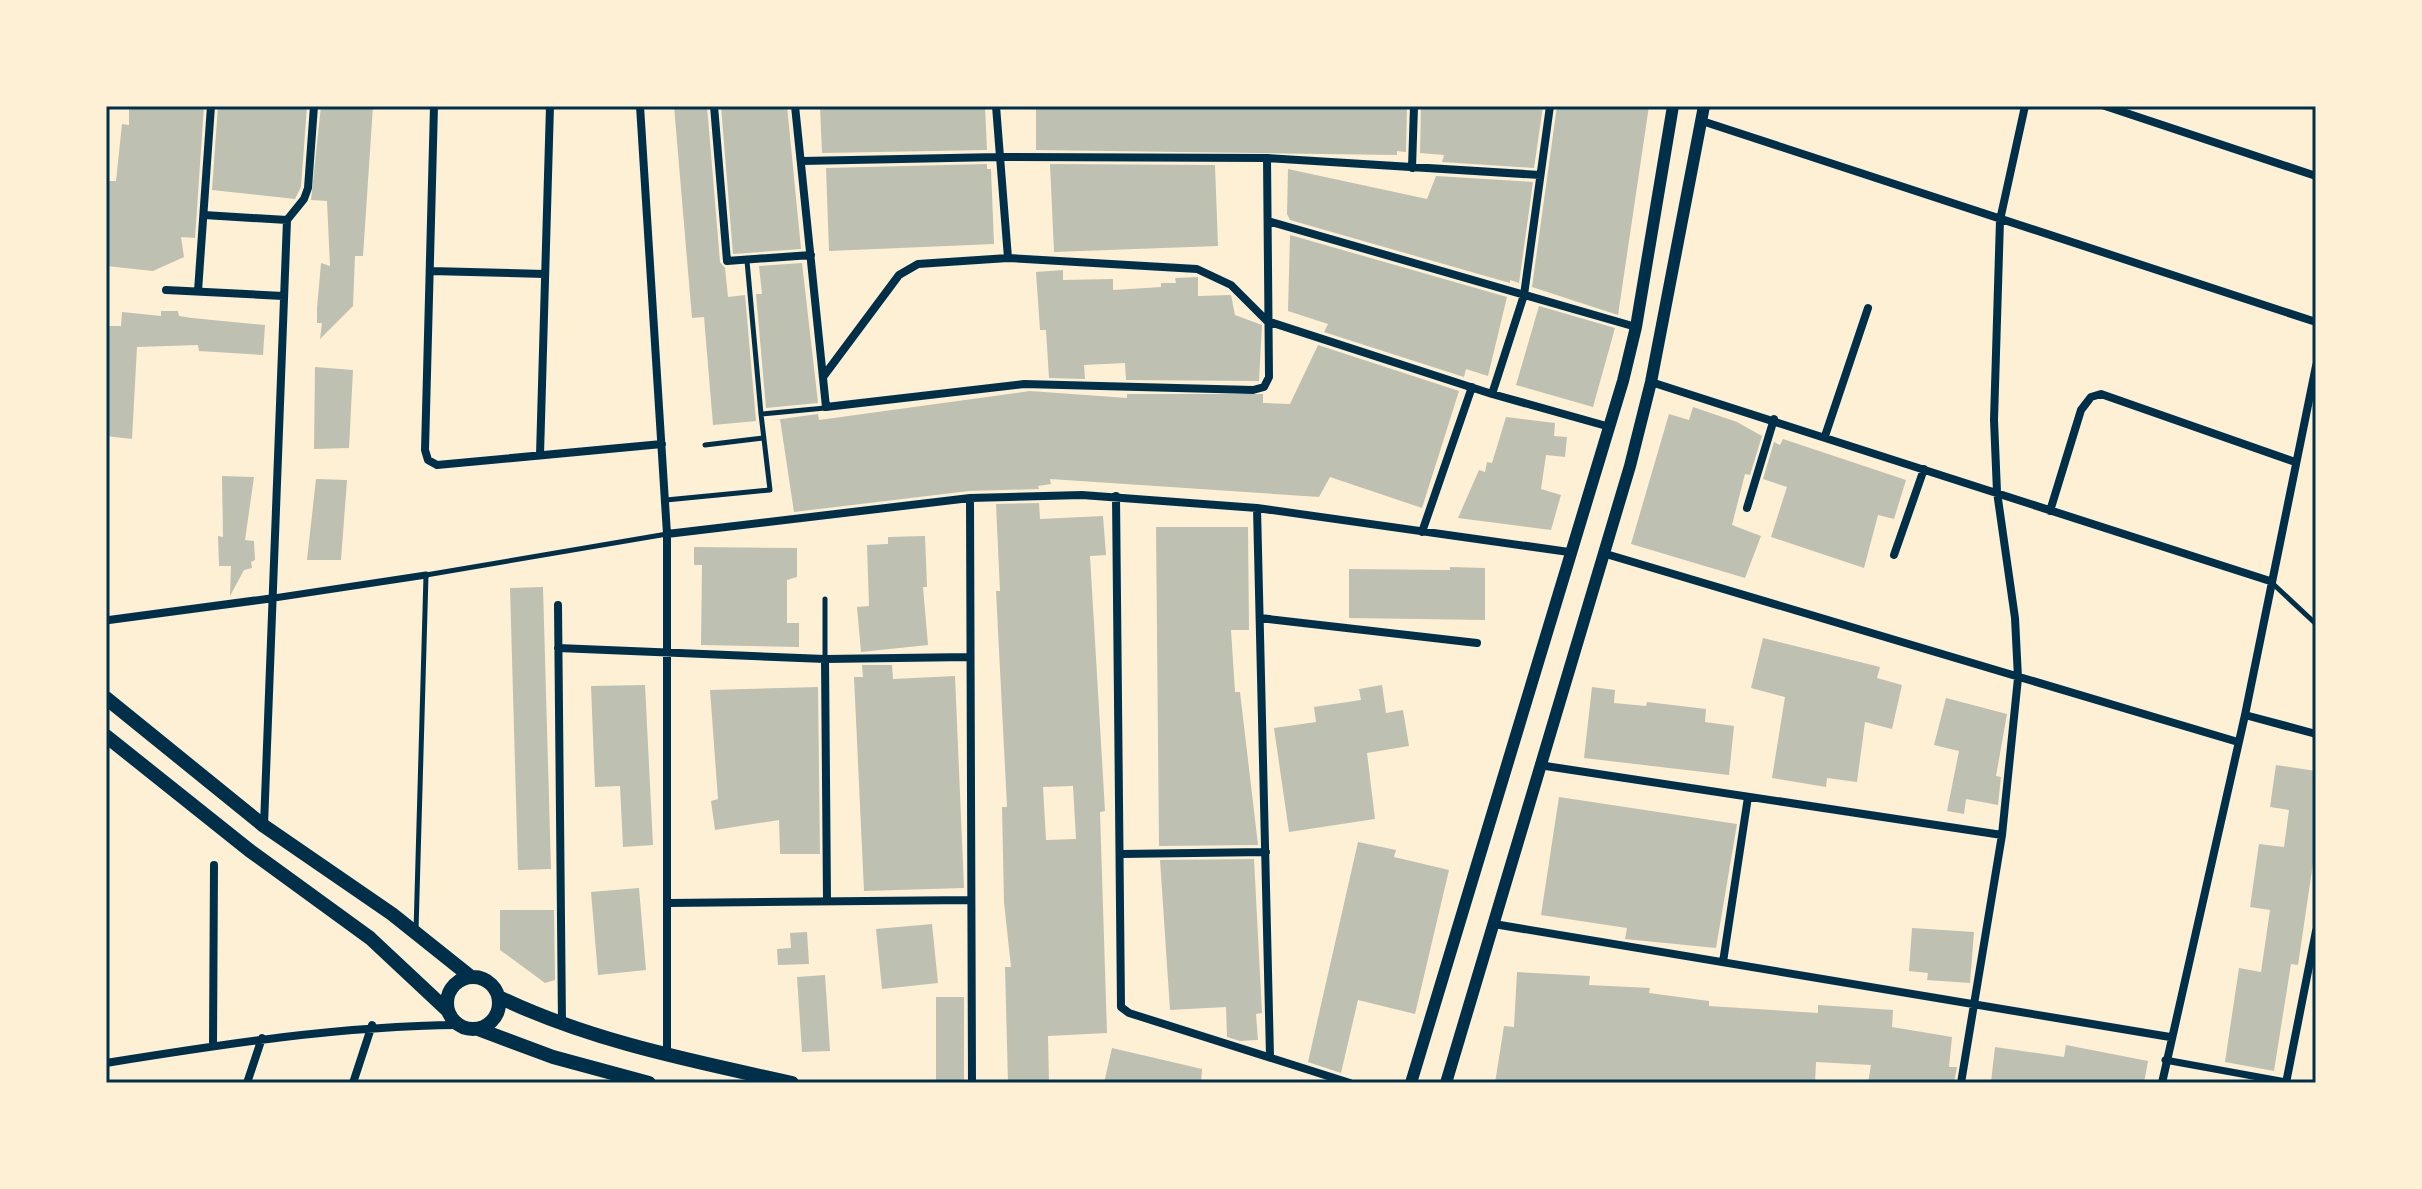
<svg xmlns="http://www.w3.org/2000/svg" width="2422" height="1189" font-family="'PT Serif',serif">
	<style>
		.building { fill: #bec0b2; fill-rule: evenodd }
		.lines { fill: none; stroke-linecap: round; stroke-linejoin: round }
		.service { stroke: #003049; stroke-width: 5 }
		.pedestrian { stroke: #003049; stroke-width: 7 }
		.minor { stroke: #003049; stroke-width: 8 }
		.tertiary { stroke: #003049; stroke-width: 12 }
		.secondary { stroke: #003049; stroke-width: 14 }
		.neatline { fill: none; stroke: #003049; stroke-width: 3 }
	</style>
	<rect width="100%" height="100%" fill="#fdf0d5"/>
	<path class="building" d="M129,106H204L195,238L181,237L184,257L153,271L106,266V181H116L122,124L129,125Z
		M218,106H307L301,187L295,199L212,190Z
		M321,106H373L363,256H355L353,306L320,339L322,323H317V308L321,263L330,266L327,201L311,200Z
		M674,106H707L720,262L725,268L728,297L745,295L756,421L713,425L704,317L692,318Z
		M721,106H787L801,249L733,254Z
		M820,106H985L987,150L822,153Z
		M1036,106H1407L1406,152L1397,151V155L1036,150Z
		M1421,106H1543L1534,168L1442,162L1444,155L1420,153Z
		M1557,106H1649L1618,315L1532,287Z
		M987,164V169H991L994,244L829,251L826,168Z
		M1050,164L1215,165L1218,246L1054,252Z
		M1288,169L1427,199L1436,176L1533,182L1519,283L1510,280V283L1290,220L1287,214Z
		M1290,235L1507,297L1488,376L1466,369L1464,377L1324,332L1328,324L1288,311Z
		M802,263L818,403L766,408L756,294H762L759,266Z
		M1063,270V280L1113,279V290L1161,287V283H1176L1175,278L1198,277V296L1231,295L1235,315L1262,325L1259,381L1126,380L1125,363L1084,365L1085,379L1049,378L1046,330H1040L1036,272Z
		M1539,306L1615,328L1593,407L1516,385Z
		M161,311H178L179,316L192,318L265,325L263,355L199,351L198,345L137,347L132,439L106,436L107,326H121L122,312L161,316Z
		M1318,345L1459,391L1422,508L1330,477L1319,497L1050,479L1051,484L1038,486L1039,489L969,491L794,512L780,419L767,421L818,414L819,420L1030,391L1127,398V394H1263V403L1290,404Z
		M315,367L353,370L349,448L314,449Z
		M1693,407L1737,422L1762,436L1750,475L1745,474L1732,525L1761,536L1745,578L1631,544L1669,414L1689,420Z
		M1506,417L1555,423L1554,436L1567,437L1565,457L1546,455L1541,489L1561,495L1551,530L1458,518L1479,470L1485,472L1487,462L1492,463Z
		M1783,439L1906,480L1894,519L1878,515L1864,568L1771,537L1787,487L1763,479L1774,442L1780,445Z
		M222,476L254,477L245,540L254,541L255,560L251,562L252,568L244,570L230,596L231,566H219L218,536L223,537Z
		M316,479L347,480L341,560H307Z
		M1039,503L1040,519L1103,516L1106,555L1090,556L1105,811L1100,812L1107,1033L1048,1036L1049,1083H1008L1005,967H1011L1004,902L1002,807H1007L996,591H1000L996,504ZM1073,786L1076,839L1046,840L1043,787Z
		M1156,527H1248L1249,630H1231L1235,692H1240L1258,845L1159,846Z
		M925,536L927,587H923L928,645L861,652L857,607L869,606L867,545L888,544V537Z
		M694,547L797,548V577L787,580V623H799V647L701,645L702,565H694Z
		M1450,567L1485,568V620L1349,618V569L1450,570Z
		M543,587L551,869L518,870L510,588Z
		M1763,638L1880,667L1877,678L1902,685L1892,729L1865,722L1857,782L1827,778L1826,787L1772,778L1785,697L1751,688Z
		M862,665H892L893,679L955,676L964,888L864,891L854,677H863Z
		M645,685L653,845L623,847L620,786L595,787L591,686Z
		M1382,685L1386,713L1403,710L1409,746L1367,753L1375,819L1289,832L1274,728L1316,722L1314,707L1361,700L1359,689Z
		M818,687L820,854H780L779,820L715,830L711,801L718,799L710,690Z
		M1592,687L1615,690L1614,703L1646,706L1647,702L1706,709L1705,722L1734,726L1729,775L1584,758Z
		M1946,698L2007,714L1996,776L2001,777L1998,805L1966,799L1964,814L1947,811L1959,751L1934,745Z
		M2276,765L2316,771V843L2298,965L2291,964L2274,1071L2225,1062L2239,968L2261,972L2270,910L2250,907L2259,844L2284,847L2289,810L2270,807Z
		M1559,797L1737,824L1716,948L1625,939L1627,928L1541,915Z
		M1358,842L1396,850L1394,857L1449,870L1415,1014L1358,1000L1341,1073L1308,1062Z
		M1254,859L1262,1013L1256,1014L1258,1040L1240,1041L1227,1037L1226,1007L1170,1010L1160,860Z
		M639,888L646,970L598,975L591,892Z
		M500,910H554L555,980L545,983L500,950Z
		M932,924L938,983L882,989L876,929Z
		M1912,928L1974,932L1970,983L1927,980L1928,973L1909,971Z
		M807,932L809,964L778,965L777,949L791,948L790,933Z
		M1517,972L1590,976L1589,985L1650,988L1649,993L1709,1001V1006L1818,1013V1005L1893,1010L1892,1027L1952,1037L1949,1067H1957L1954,1083H1868L1871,1065L1816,1062L1815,1083L1592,1080V1083H1495L1504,1026L1514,1027Z
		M825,975L830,1051L802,1052L797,977Z
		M936,997H964V1083H936Z
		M2066,1045L2148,1061L2144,1083L1991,1082L1995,1047L2064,1057Z
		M1112,1048L1202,1069L1201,1083H1104Z"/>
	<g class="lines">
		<path class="service" d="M747,261L761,414L825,408
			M705,445L763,438
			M666,500L770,490L761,414
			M2270,581L2316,624
			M825,599V658
			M416,931L426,575L667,534"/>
		<path class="pedestrian" d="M274,598L426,575
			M2165,1060L2286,1082"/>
		<path class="minor" d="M434,106L425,450L428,460L437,465L662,444
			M640,106L667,534V1053
			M714,106L727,261L811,255
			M795,106L826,407L1024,384L1253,390L1264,387L1269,377L1267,158
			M996,106L1008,258
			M2105,106L2316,176
			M1702,121L2316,322
			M802,161L999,157L1267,158L1540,175
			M1412,168L1414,106
			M204,215L287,220
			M1268,221L1636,327
			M430,271L545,274
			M166,290L283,296
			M198,291L211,106
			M823,377L899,275L918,264L1008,258L1197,269L1231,285L1267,321L1492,394L1610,427
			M1651,382L2270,581
			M1492,394L1524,295L1550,106
			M1825,436L1868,308
			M540,455L550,106
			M1116,496L1121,1007L1129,1013L1350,1083
			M970,498L972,1083
			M1257,508L1270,1056
			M1747,508L1774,419
			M2050,511L2081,410L2091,397L2101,394L2295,462
			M1422,532L1472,387
			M667,534L970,498L1082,495L1257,508L1569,552
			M1606,554L2238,742
			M1894,555L1924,469
			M558,605L562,1024
			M1260,618L1477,643
			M109,620L274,598
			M558,648L825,659L969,657
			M825,659L827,900
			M2245,715L2316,734
			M1539,765L2002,835
			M264,825L287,220L304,199L308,188L314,106
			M1121,854L1266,852
			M669,903L971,900
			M1494,924L2170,1037
			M1723,962L1748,797
			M213,1046L214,865
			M106,1063C225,1044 339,1026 459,1025
			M247,1083L262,1038
			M353,1083L372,1025
			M1961,1083L2002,835L2018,678L2015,618L1997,492L1994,420L2000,220L2025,106
			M2162,1083L2245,715L2316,366
			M2286,1083L2316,931"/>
		<path class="tertiary" d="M1411,1083L1623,381L1636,327L1673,106
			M1446,1083L1630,466L1651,382L1704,106"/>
		<path class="secondary" d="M106,698L264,826L392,914L471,977
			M106,736L249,850L370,938L448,1011
			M447 1003a26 26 0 1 1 52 0a26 26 0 1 1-52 0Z
			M499,997C590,1041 693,1061 792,1083
			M478,1029L553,1057L649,1083"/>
	</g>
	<rect width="2422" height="1189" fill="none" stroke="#fdf0d5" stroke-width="216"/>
	<rect x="108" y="108" width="2206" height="973" class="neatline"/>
</svg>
